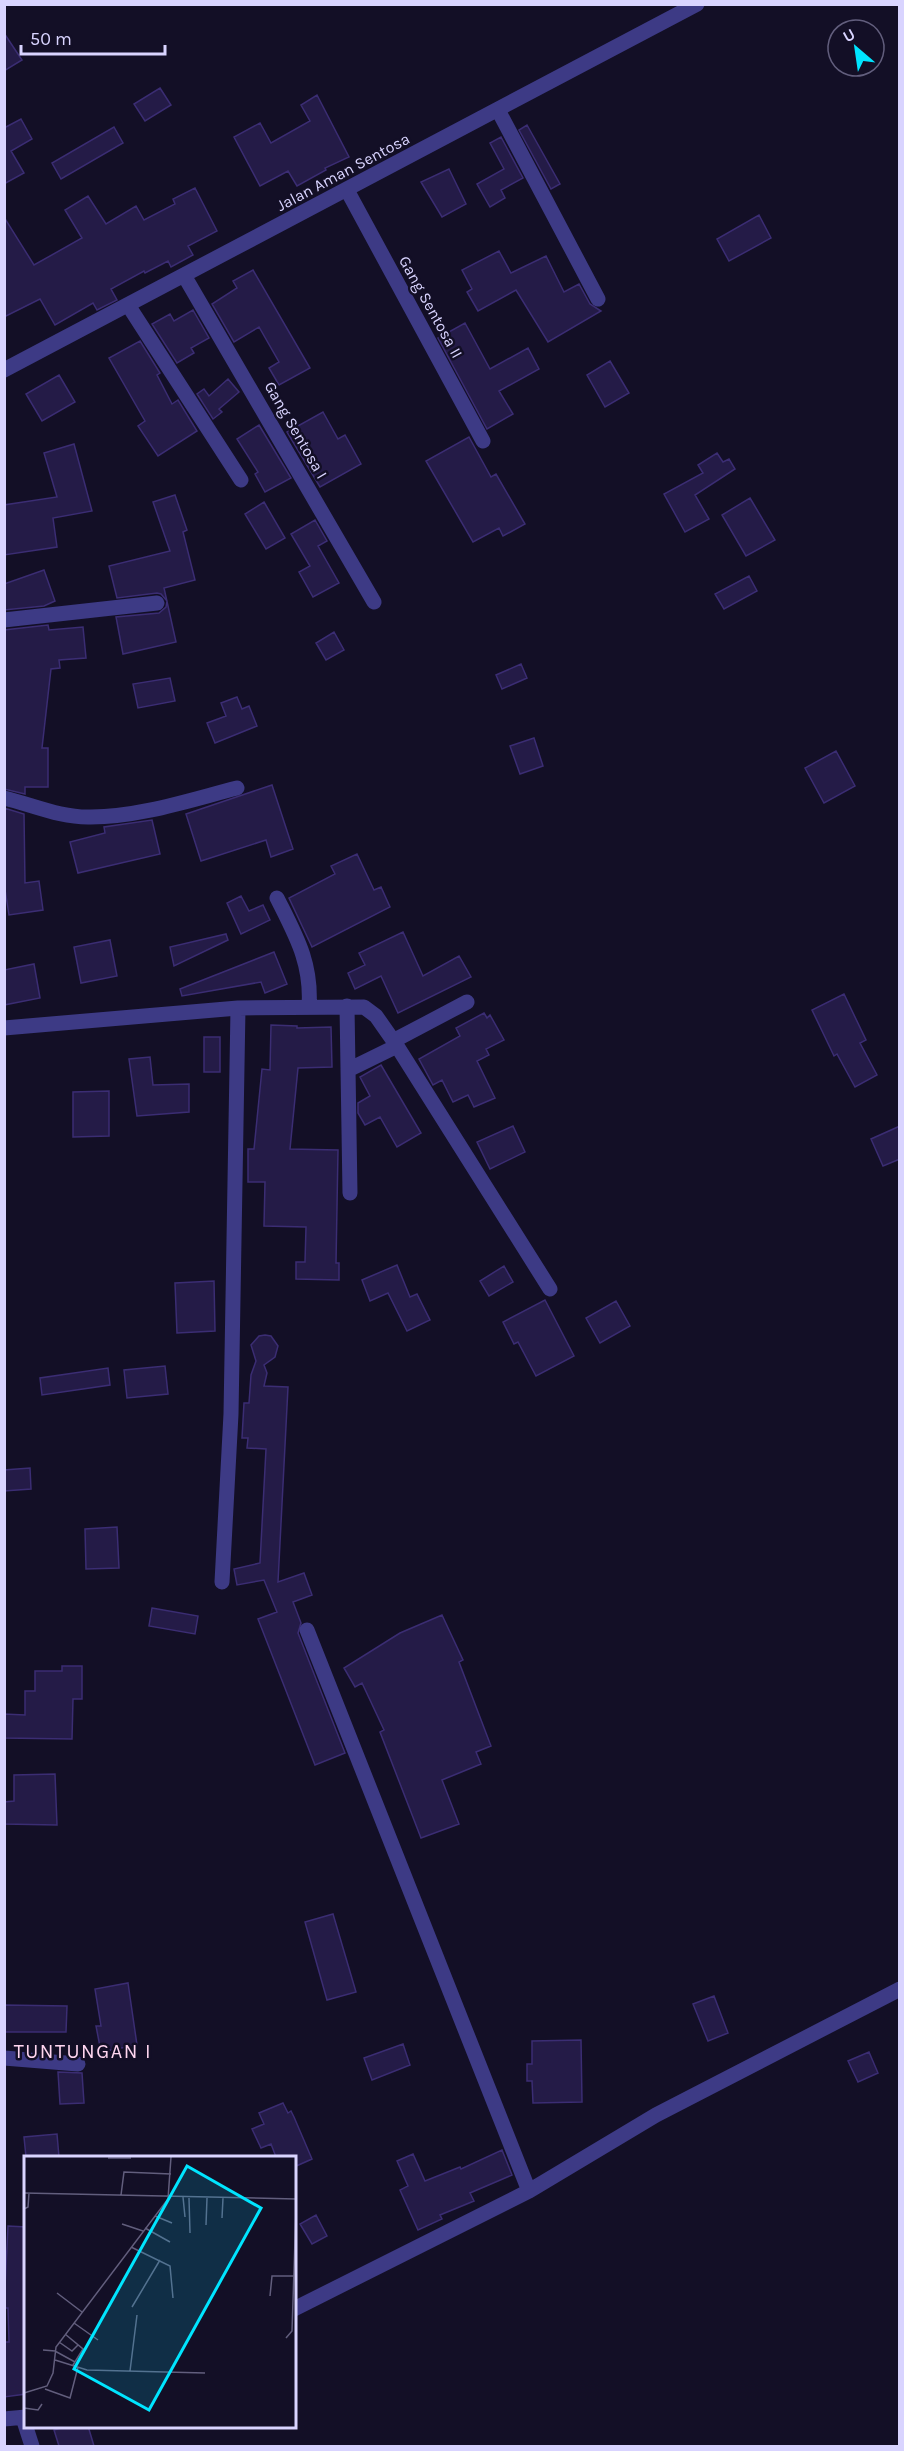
<svg xmlns="http://www.w3.org/2000/svg" width="904" height="2451" font-family="Karla,sans-serif">
	<style>
		.building { fill: #241b47; stroke: #3b2d73; stroke-width: 1.5 }
		.lines { fill: none; stroke-linecap: round; stroke-linejoin: round }
		.minor { stroke: #3d3a85; stroke-width: 15 }
		.labels { text-anchor: middle; dominant-baseline: central; stroke-width: 5; stroke-linejoin: round; paint-order: stroke }
		.street-label { font-size: 16px; fill: #d9d4ff; stroke: #130f26 }
		.quarter-label { font-size: 20px; letter-spacing: 1.5px; fill: #ffd6f0; stroke: #130f26 }
		.inset-road { fill: none; stroke: #625e7d; stroke-width: 1.5 }
		.view { fill: #00e5ff; fill-opacity: 0.15; stroke: #00e5ff; stroke-width: 3 }
		.inset-edge { fill: none; stroke: #d9d4ff; stroke-width: 3 }
	</style>
	<rect width="100%" height="100%" fill="#130f26"/>
	<path class="building" d="M4,33L22,60L4,71Z
		M160,88L171,105L145,121L134,104Z
		M317,95L349,157L325,168L326,170L297,186L288,171L260,186L234,137L260,123L271,143L310,121L301,105Z
		M21,119L32,139L11,151L24,173L4,184V128Z
		M527,125L560,184L551,189L519,130Z
		M114,127L123,143L61,179L52,163Z
		M501,137L523,178L501,190L505,198L490,207L477,184L504,169L490,143Z
		M449,169L466,204L442,217L421,182Z
		M195,188L217,231L188,246L193,255L171,267L168,261L145,273L144,271L111,289L117,300L97,310L93,303L55,325L40,299L4,317V217L34,265L82,238L65,210L88,196L106,224L136,206L144,220L175,204L173,199Z
		M759,215L771,238L729,261L717,239Z
		M499,251L511,273L546,256L564,292L579,284L590,304L601,311L548,342L516,290L478,311L467,292L472,289L462,270Z
		M253,270L310,368L279,385L269,368L279,362L259,327L234,342L212,304L237,288L233,281Z
		M193,310L209,338L191,348L194,353L177,363L152,324L170,314L174,321Z
		M465,323L490,369L528,348L539,369L499,391L513,414L487,429L438,338Z
		M140,341L160,373L157,375L172,404L178,400L197,431L158,456L138,426L145,421L109,358Z
		M610,361L629,393L605,407L587,375Z
		M59,375L75,402L42,421L26,394Z
		M228,379L239,392L219,409L222,412L213,419L197,394L204,389L209,396Z
		M323,412L338,439L345,435L361,464L320,487L287,432Z
		M259,425L291,478L265,492L255,474L258,472L237,439Z
		M469,437L491,477L496,474L525,524L503,536L499,528L473,542L426,461Z
		M74,444L92,511L53,518L57,547L4,555V505L57,497L44,453Z
		M717,453L723,462L729,459L735,469L695,495L709,519L685,532L664,494L703,473L698,465Z
		M175,495L187,530L183,532L195,580L164,588L176,642L123,654L116,617L159,613L166,607L167,601L161,594L157,593L117,598L109,566L170,551L153,502Z
		M750,498L775,540L746,556L722,515Z
		M264,502L285,538L266,549L245,514Z
		M315,520L327,541L318,546L339,583L313,597L299,572L310,566L291,534Z
		M44,570L55,601L44,606L4,610V584Z
		M749,576L757,591L724,609L715,594Z
		M48,625L49,630L83,627L86,658L59,660L60,668L51,669L42,748H48V787H25V794L4,789V630Z
		M334,632L344,650L326,660L316,643Z
		M521,664L527,678L502,689L496,675Z
		M170,678L175,701L138,708L133,684Z
		M237,697L242,709L249,706L257,726L215,743L207,723L226,716L221,703Z
		M534,738L543,766L520,774L510,746Z
		M836,751L855,786L824,803L805,768Z
		M272,785L293,849L271,857L266,840L201,861L186,814Z
		M4,808L24,814L25,883L39,881L43,910L9,915L4,883Z
		M152,820L160,854L78,873L70,842L105,833L104,827Z
		M357,854L374,890L381,887L390,907L312,947L289,898L335,874L331,866Z
		M241,896L249,911L263,905L270,920L241,934L227,903Z
		M403,932L423,976L459,956L471,977L398,1013L381,976L355,989L348,973L365,965L359,953Z
		M226,934L228,940L174,966L170,947Z
		M110,940L117,976L81,983L74,947Z
		M274,952L287,984L265,993L261,982L182,996L180,989Z
		M34,964L40,998L4,1005V970Z
		M844,994L866,1040L860,1043L877,1075L855,1087L837,1054L834,1056L812,1010Z
		M484,1013L487,1018L490,1015L504,1040L486,1049L489,1055L477,1061L495,1098L474,1107L468,1095L453,1102L442,1080L433,1085L419,1059L460,1036L456,1028Z
		M271,1025L297,1026V1028L331,1027L332,1067L298,1068L290,1149L338,1150L336,1263H339V1280L296,1279V1262H305L306,1227L264,1226L265,1182H248V1149H254L262,1069L270,1070Z
		M204,1037H220V1072H204Z
		M150,1057L153,1085L189,1084V1112L137,1116L129,1059Z
		M381,1065L421,1133L397,1147L380,1117L365,1125L358,1113V1103L370,1096L360,1077Z
		M109,1091V1136L73,1137V1092Z
		M513,1126L525,1152L490,1169L477,1142Z
		M900,1126V1159L883,1166L871,1139Z
		M397,1265L410,1297L417,1294L430,1320L407,1331L388,1293L370,1301L362,1280Z
		M504,1266L513,1282L489,1296L480,1281Z
		M214,1281L215,1331L177,1333L175,1283Z
		M545,1300L574,1356L536,1376L518,1342L514,1344L503,1322Z
		M616,1301L630,1326L600,1343L586,1318Z
		M265,1335L271,1336L278,1346L275,1357L264,1365L267,1373L264,1386L288,1387L278,1582L304,1573L312,1595L293,1602L301,1623L298,1633L345,1753L315,1765L258,1619L277,1612L264,1580L237,1585L234,1569L260,1563L266,1449L247,1448L248,1438H242L244,1403H249L251,1375L256,1361L251,1345L259,1336Z
		M165,1366L168,1394L127,1398L124,1370Z
		M108,1368L110,1385L42,1395L40,1378Z
		M30,1468L31,1489L4,1491V1470Z
		M117,1527L119,1568L86,1569L85,1529Z
		M152,1608L198,1616L195,1634L149,1626Z
		M442,1615L463,1660L459,1662L491,1746L476,1752L481,1764L442,1780L459,1824L421,1838L380,1732L384,1730L362,1683L355,1687L344,1668L400,1633Z
		M62,1666H82V1699H73L72,1739L4,1738V1714L25,1715V1691H35V1671H62Z
		M55,1774L57,1825L4,1824V1802L14,1801V1775Z
		M333,1914L356,1992L327,2000L305,1922Z
		M128,1983L137,2045L101,2052L96,2026H101L95,1989Z
		M714,1996L728,2033L708,2041L693,2004Z
		M4,2005L67,2006L66,2032H4Z
		M581,2040L582,2102L533,2103L532,2081H527V2064H532V2041Z
		M403,2044L410,2065L372,2080L364,2058Z
		M869,2052L878,2073L858,2082L848,2061Z
		M58,2072L82,2073L84,2103L60,2104Z
		M283,2103L288,2113L291,2111L294,2117L312,2159L294,2167V2157H276L271,2144L261,2148L252,2129L264,2124L259,2113Z
		M57,2134L59,2157H26L24,2137Z
		M502,2150L512,2175L470,2193L474,2201L440,2215L442,2219L418,2230L400,2190L408,2186L397,2161L413,2154L425,2181L460,2167L461,2169Z
		M316,2215L327,2236L312,2244L300,2224Z
		M8,2226L26,2227V2394L4,2397V2342H9L8,2308H4Z
		M69,2426H88L94,2446H59L54,2430Z"/>
	<g class="lines">
		<path class="minor" d="M498,110L598,299
			M347,190L483,441
			M185,277L374,602
			M128,305L241,480
			M4,370L697,4
			M4,620L157,603
			M4,798C33,805 61,818 91,817C139,817 190,800 237,788
			M277,898C296,936 312,963 309,1007
			M347,1006L350,1193
			M4,1028L238,1008L364,1007L376,1016L397,1046L550,1289
			M393,1041L467,1002
			M348,1070L397,1046
			M222,1582L231,1414L238,1008
			M307,1630L529,2191
			M4,2058L78,2064
			M294,2309L529,2191L656,2115L900,1989
			M23,2418L32,2446
			M4,2419L26,2417"/>
	</g>
	<g class="labels">
		<g class="street-label">
			<text transform="translate(343 172) rotate(-28)">Jalan Aman Sentosa</text>
			<text transform="translate(431 307) rotate(61)">Gang Sentosa II</text>
			<text transform="translate(296 430) rotate(60)">Gang Sentosa I</text>
		</g>
		<g class="quarter-label">
			<text x="83" y="2051">TUNTUNGAN I</text>
		</g>
	</g>
	<g transform="translate(24 2156)">
		<rect width="272" height="272" fill="#130f26"/>
		<path class="inset-road" d="M84,2H107M0,37L272,43M97,39L100,16L147,18M159,41L161,61M165,42L166,77M0,53L4,51L5,37M131,60L148,67M198,62L199,42M98,68L119,75M182,69L183,42M121,72L146,86M107,91L146,110L149,142M33,137L58,156M246,140L248,120H270M108,151L136,104M50,167L74,184M41,178L59,193L49,209M262,182L268,175L272,54M35,186L48,195L54,189M19,194L31,195L51,206M31,204L63,214L181,217M106,215L113,159M21,233L46,242L54,211M0,237L23,230L29,217L32,191L144,43L147,1M0,252L14,254L18,248"/>
		<path class="view" d="M163,10L237,52L125,254L50,213Z"/>
		<rect width="272" height="272" class="inset-edge"/>
	</g>
	<rect width="904" height="2451" fill="none" stroke="#d9d4ff" stroke-width="12"/>
	<g transform="translate(856 48) rotate(331)"><circle r="28" fill="#130f26" stroke="#625e7d" stroke-width="1.5"/>
	<path d="M0-4.5L10 22L0 15L-10 22Z" fill="#00e5ff"/>
	<text y="-9" font-size="16" font-weight="bold" text-anchor="middle" fill="#d9d4ff">U</text>
	</g>
	<path d="M21 45v9h144v-9" fill="none" stroke="#d9d4ff" stroke-width="3"/>
	<text x="30" y="45" font-size="18" fill="#d9d4ff" stroke="#130f26" stroke-width="4.5" paint-order="stroke">50 m</text>
</svg>
